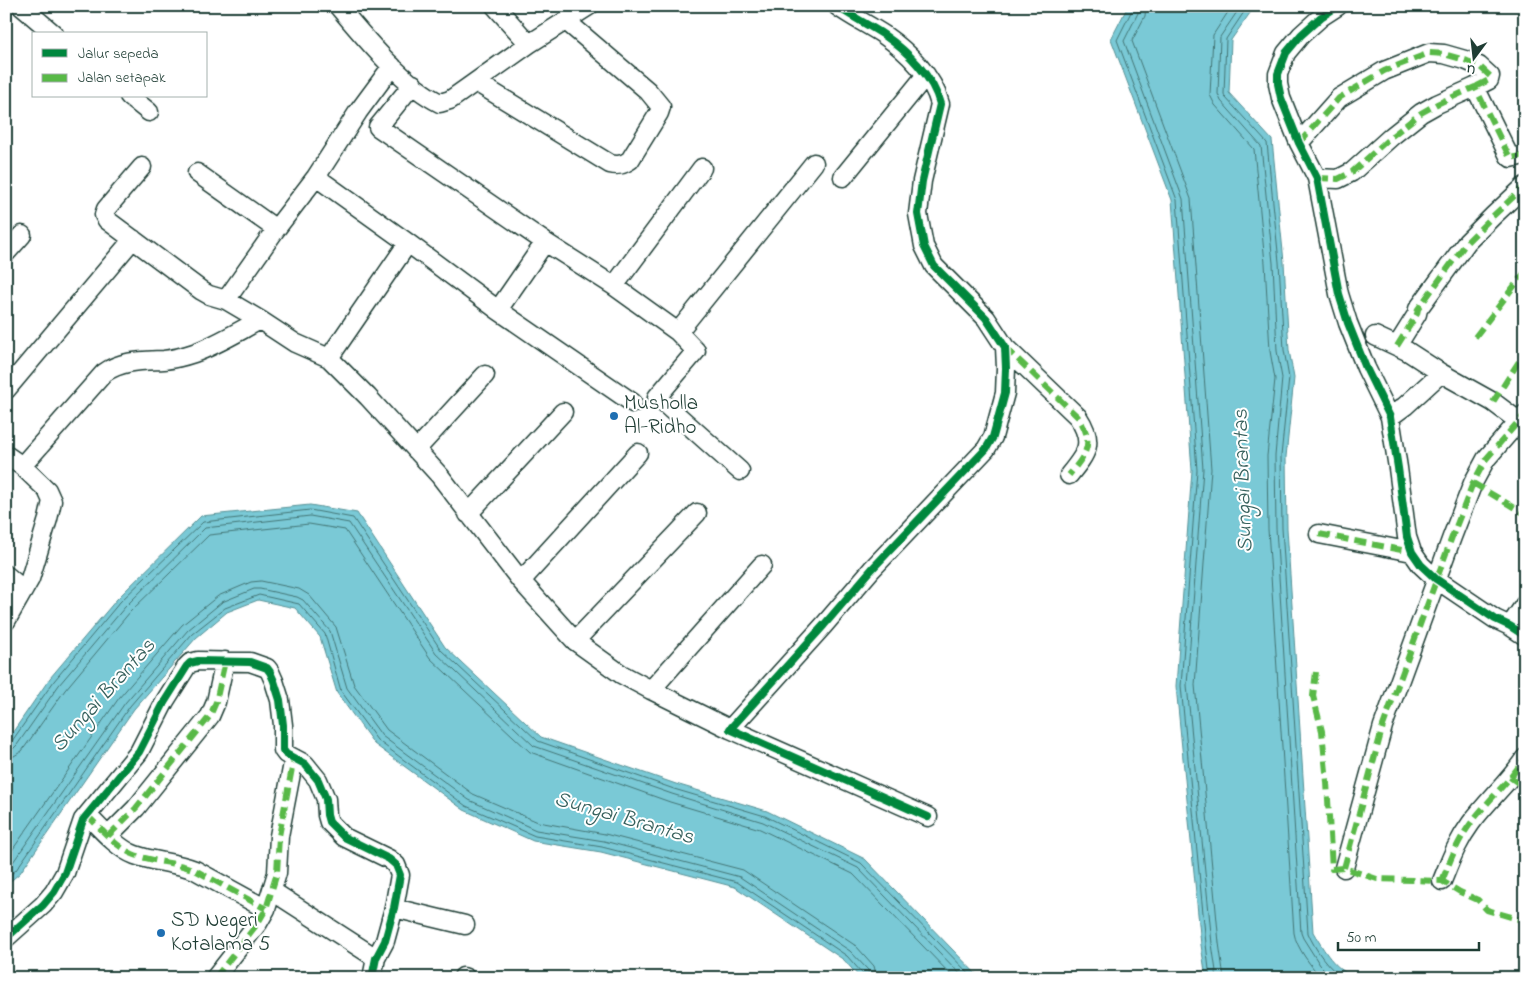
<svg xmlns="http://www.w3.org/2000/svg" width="1531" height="984" font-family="'Indie Flower',sans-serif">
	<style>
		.water { fill: #7ac9d6; stroke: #569195 }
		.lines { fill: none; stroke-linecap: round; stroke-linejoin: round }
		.shore { stroke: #437575; stroke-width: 1 }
		.street-casing { stroke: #1f3d34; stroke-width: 21 }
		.street { stroke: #fff; stroke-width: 18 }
		.quiet { stroke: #58b947; stroke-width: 6; stroke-dasharray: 12 6; stroke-linecap: butt }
		.cycleway-casing { stroke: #fff; stroke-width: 11 }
		.cycleway { stroke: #00873e; stroke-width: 8 }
		.poi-dot { fill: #1f6fb2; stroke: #fff; stroke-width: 2 }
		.labels { text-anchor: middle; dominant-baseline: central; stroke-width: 4; stroke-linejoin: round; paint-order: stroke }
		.poi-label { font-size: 21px; fill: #1f3d34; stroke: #fff; text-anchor: start }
		.water-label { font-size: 22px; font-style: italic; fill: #36605c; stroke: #fff }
	</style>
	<rect width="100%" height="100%" fill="#fff"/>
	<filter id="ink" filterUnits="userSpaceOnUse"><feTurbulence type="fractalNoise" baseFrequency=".02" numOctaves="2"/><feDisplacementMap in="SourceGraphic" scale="10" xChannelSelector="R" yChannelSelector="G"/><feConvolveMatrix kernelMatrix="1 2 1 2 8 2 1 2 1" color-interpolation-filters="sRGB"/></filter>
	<g filter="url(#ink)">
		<path class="water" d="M1128,6H1255L1231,40L1229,93L1272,140L1284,262L1289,350L1294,378L1286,457L1287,528L1313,932C1326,953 1332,966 1355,978H1206L1201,945L1176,686L1192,470L1172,200L1111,39Z
			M310,505L357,513L445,647L541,737L676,784L767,811L865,859L980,978H860L844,960L735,887L601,852L533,841L464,810L374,744L337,693L320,637L295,608L258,600L227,612L196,638L134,709L20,873L6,885V742L50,678L117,599L201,516Z"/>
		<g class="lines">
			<path class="shore" d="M1132,6V10L1117,40L1177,200L1197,470L1181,686L1206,944L1210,978
				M1139,6L1138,13L1124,41L1183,199L1203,469L1187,685L1212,944L1217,978
				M1146,6L1145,16L1132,41L1191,199L1211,469L1195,685L1219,943L1224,978
				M1232,6L1213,35L1210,95L1215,105L1254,149L1265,263L1270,351L1275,379L1267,456L1268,529L1294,933C1296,947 1312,968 1322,978
				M1241,6L1220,37L1218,94L1221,101L1261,146L1273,263L1277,351L1282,378L1275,456L1276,528L1301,933L1303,938L1320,965L1333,978
				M1248,6L1226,39L1224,94L1225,97L1267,143L1279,262L1284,350L1289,378L1281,456L1282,528L1308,933C1315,949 1328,969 1344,978
				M6,744L12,741L54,681L120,602L203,522L310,510L353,518L441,650L538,741L674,789L765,816L861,863L973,978
				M6,750L13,749L17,745L59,685L125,607L205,528L310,516L349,523L436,653L534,746L672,794L763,822L858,868L964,978
				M6,758L14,756L22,751L65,690L130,612L209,535L309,524L345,530L430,658L530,752L670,802L760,829L853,874L954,978
				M6,859L119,698L182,625L218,596L251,582L261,581L299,589L309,595L336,627L354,685L387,730L473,794L538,822L605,834L743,870L856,946L874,966L877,978
				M6,870L11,865L125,703L188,630L222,602L254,589H260L297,597L303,600L330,631L347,688L382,736L469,800L536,830L604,841L740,877L850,951L868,970L869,978
				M6,878L16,870L130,706L192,634L225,608L259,595L299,604L325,634L341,691L377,740L466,806L535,836L602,847L737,882L847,956L862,973L863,978"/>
			<g class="street-casing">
				<path id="street" d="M21,6L54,34
					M338,6C364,37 404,86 440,103L450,100L529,44L589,6
					M495,6L529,44
					M837,6C852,17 869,25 884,35C907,51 933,76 940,104L922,181L918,214L924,246L934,266L986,318L1005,347L1006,368L1005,393L993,437L986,449L872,569L824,625L730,729L928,817
					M1338,6L1321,17L1301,35L1286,53L1278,74V84L1281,98L1299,143L1317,178L1339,294L1348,323L1366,368L1390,417L1398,468L1407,537L1412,552L1421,565L1436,579L1495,619L1510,626L1525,636
					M476,82L610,164C618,166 623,165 630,160L659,113L661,107L648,91L566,21
					M413,84L378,127L545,242L614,286L678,332L814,163
					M129,96L149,112
					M1299,143L1339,98L1384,71L1429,53L1444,54L1465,60L1479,66L1490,76L1489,80L1475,87
					M142,167L106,209L104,215L107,220L202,291L209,295L226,300L276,229L316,177L358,112L392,66
					M197,173L276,229
					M316,177L408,243L498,310L633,403
					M843,177L926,75
					M1317,178L1338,179L1352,172L1392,136L1421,113L1437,104L1475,87L1509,156L1511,158L1525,155
					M6,253L22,235
					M614,286L702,168
					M226,300L260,320L295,343L329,358L408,243
					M498,310L545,242
					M678,332L696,351L657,397L740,471
					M1375,336L1407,351L1441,373
					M1397,346L1417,314L1418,309L1467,242L1493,216L1525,186
					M1005,347L1078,417C1095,443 1087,453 1069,475
					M329,358L368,397L440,476L521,581L575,641L621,674L651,690L730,729
					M6,390L133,239
					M1390,417L1405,406L1441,373L1493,402L1525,426
					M416,450L485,375
					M6,455L22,466L47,490L52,501L48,519L30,579L6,621
					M22,466L104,373C122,360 143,361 164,360C173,359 185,356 194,353C217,345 239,331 260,320
					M468,514L563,412
					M1319,534L1412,552
					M6,575L24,590
					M521,581L638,453
					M1510,626L1525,604
					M575,641L697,513
					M651,690L762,565
					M87,815C100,828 118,849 135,855C154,862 175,862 195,870L266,909
					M108,836L136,808L210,716L216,702L225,661
					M1344,868L1383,726L1452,537L1473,483L1486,459L1525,414
					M1442,881C1451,859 1457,842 1471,823C1488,800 1510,781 1525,758
					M272,891L376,958
					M394,908L465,925
					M6,938L43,905L54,892L65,873L83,820L139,752L165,701L187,666L190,663L198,661L250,662L267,668L270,672L274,681L280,700L283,725V750L286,754L305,764L318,780L326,799L327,815L329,822L344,837L389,859L396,865L400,875L394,908L385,941L376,958L372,978
					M463,977L466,978
					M215,978L258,923L266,909L277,873L279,836L294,758"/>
			</g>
			<use href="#street" class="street"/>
			<path class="quiet" d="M1299,143L1339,98L1384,71L1429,53L1444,54L1465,60L1479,66L1490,76L1489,80L1475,87
				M1317,178L1338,179L1352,172L1392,136L1421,113L1437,104L1475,87L1509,156L1511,158L1525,155
				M1475,337L1525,272
				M1397,346L1417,314L1418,309L1467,242L1493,216L1525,186
				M1005,347L1078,417C1095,443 1087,453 1069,475
				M1493,402L1525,352
				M1473,483L1525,514
				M1319,534L1412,552
				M1316,672L1313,696L1322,731L1327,782L1332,869L1344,868L1377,879L1442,881L1460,892L1478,900L1487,910L1525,921
				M1510,777L1525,788
				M87,815C100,828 118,849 135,855C154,862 175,862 195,870L266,909
				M108,836L136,808L210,716L216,702L225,661
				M1344,868L1383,726L1452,537L1473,483L1486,459L1525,414
				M1442,881C1451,859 1457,842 1471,823C1488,800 1510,781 1525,758
				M215,978L258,923L266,909L277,873L279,836L294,758"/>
			<g class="cycleway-casing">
				<path id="cycleway" d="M837,6C852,17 869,25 884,35C907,51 933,76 940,104L922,181L918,214L924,246L934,266L986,318L1005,347L1006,368L1005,393L993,437L986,449L872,569L824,625L730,729L928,817
					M1338,6L1321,17L1301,35L1286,53L1278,74V84L1281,98L1299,143L1317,178L1339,294L1348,323L1366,368L1390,417L1398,468L1407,537L1412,552L1421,565L1436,579L1495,619L1510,626L1525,636
					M6,938L43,905L54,892L65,873L83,820L139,752L165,701L187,666L190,663L198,661L250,662L267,668L270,672L274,681L280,700L283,725V750L286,754L305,764L318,780L326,799L327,815L329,822L344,837L389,859L396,865L400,875L394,908L385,941L376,958L372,978"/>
			</g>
			<use href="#cycleway" class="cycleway"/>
		</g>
	</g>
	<g class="poi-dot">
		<circle cx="614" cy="416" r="5"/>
		<circle cx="161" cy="933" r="5"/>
	</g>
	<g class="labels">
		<g class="poi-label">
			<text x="624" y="404">Musholla<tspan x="624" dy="24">Al-Ridho</tspan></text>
			<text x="171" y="921">SD Negeri<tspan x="171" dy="24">Kotalama 5</tspan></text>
		</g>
		<g class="water-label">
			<text transform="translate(1244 481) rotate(-92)">Sungai Brantas</text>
			<text transform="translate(104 696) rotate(-48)">Sungai Brantas</text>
			<text transform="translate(624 819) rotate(16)">Sungai Brantas</text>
		</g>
	</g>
	<rect width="1531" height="984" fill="none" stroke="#fff" stroke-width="25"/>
	<rect x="12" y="12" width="1506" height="959" fill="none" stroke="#1f3d34" stroke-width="2" filter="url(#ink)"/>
	<rect x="32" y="32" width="175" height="65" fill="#ffffff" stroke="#a5b1ae"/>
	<rect x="42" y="49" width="25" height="8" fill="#00873e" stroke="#a5b1ae"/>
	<text x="78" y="58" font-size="15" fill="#1f3d34">Jalur sepeda</text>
	<rect x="42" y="74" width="25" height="8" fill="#58b947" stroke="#a5b1ae"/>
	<text x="78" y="82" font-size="15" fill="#1f3d34">Jalan setapak</text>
	<g transform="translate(1474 58) rotate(195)" stroke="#ffffff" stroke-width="4" paint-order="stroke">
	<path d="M0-4L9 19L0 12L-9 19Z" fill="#1f3d34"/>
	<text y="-8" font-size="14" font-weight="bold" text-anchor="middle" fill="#1f3d34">U</text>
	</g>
	<path d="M1338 942v8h141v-8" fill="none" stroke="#1f3d34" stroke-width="2.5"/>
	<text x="1346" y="942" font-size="15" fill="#1f3d34" stroke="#ffffff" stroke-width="4" paint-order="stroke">50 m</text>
</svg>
